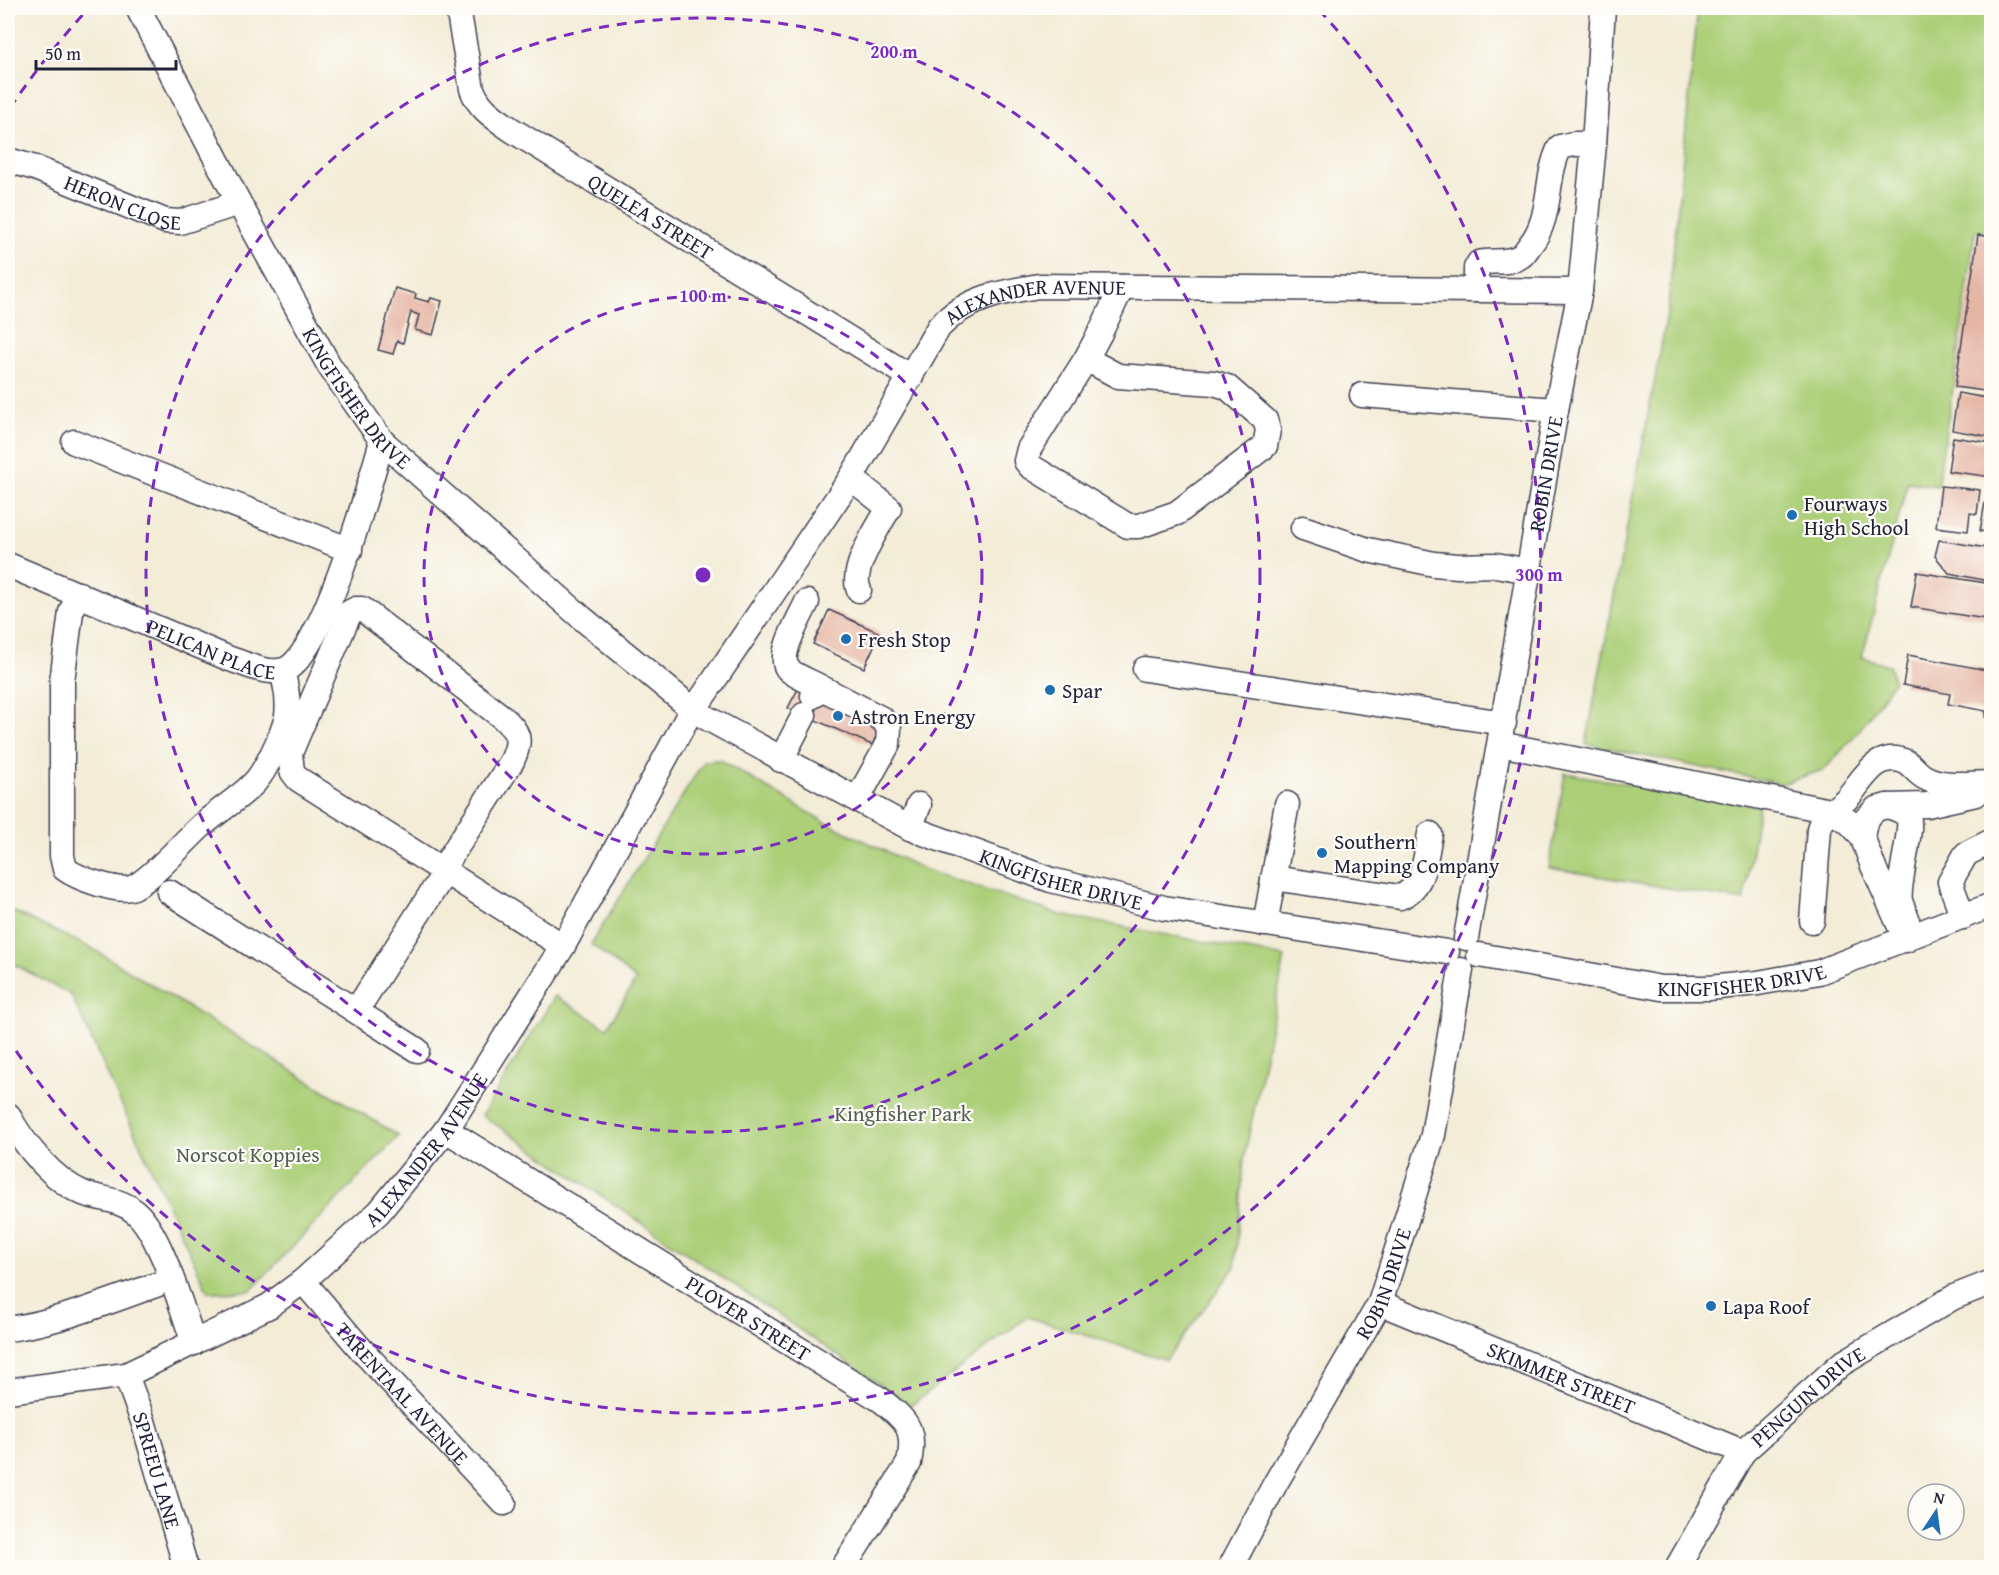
<svg xmlns="http://www.w3.org/2000/svg" width="1999" height="1575" font-family="'Gentium Book Plus',serif">
	<style>
		.green { fill: #accf78; stroke: #67785a; stroke-width: 1.5 }
		.building { fill: #e6b6a5 }
		.lines { fill: none; stroke-linecap: round; stroke-linejoin: round }
		.minor-casing { stroke: #414052; stroke-width: 27 }
		.minor { stroke: #fff; stroke-width: 24 }
		.ring { fill: none; stroke: #7b2cbf; stroke-width: 3; stroke-dasharray: 10 8 }
		.poi-dot { fill: #1f6fb2; stroke: #fdfcf7; stroke-width: 2 }
		.labels { text-anchor: middle; dominant-baseline: central; stroke-width: 4.5; stroke-linejoin: round; paint-order: stroke }
		.street-label { font-size: 21px; fill: #22223b; stroke: #fdfcf7 }
		.poi-label { font-size: 21px; fill: #22223b; stroke: #fdfcf7; text-anchor: start }
		.park-label { font-size: 21px; fill: #525f50; stroke: #fdfcf7 }
		.centre { fill: #7b2cbf; stroke: #fdfcf7; stroke-width: 3 }
		.ring-label { font-size: 18px; text-anchor: middle; font-weight: bold; fill: #7b2cbf; stroke: #fdfcf7; stroke-width: 4.5; stroke-linejoin: round; paint-order: stroke }
	</style>
	<rect width="100%" height="100%" fill="#fdfcf7"/>
	<filter id="ink" filterUnits="userSpaceOnUse"><feTurbulence type="fractalNoise" baseFrequency=".0167" numOctaves="2"/><feDisplacementMap in="SourceGraphic" scale="12" xChannelSelector="R" yChannelSelector="G"/><feConvolveMatrix kernelMatrix="1 2 1 2 8 2 1 2 1" color-interpolation-filters="sRGB"/></filter>
	<filter id="wash" filterUnits="userSpaceOnUse"><feTurbulence type="fractalNoise" baseFrequency=".008" numOctaves="4" result="noise"/><feDisplacementMap in="SourceGraphic" scale="24" xChannelSelector="R" yChannelSelector="G"/><feGaussianBlur stdDeviation="1.35" result="paint"/><feColorMatrix in="noise" values="0 0 0 0 0 0 0 0 0 0 0 0 0 0 0 0 0 1.4 0 .05"/><feComposite in="paint" operator="in"/></filter>
	<g filter="url(#wash)">
		<rect width="100%" height="100%" fill="#f3ecd7"/>
		<path class="green" d="M1698,8H1991V232H1975L1954,383L1937,486L1908,482L1862,657L1889,665L1894,681L1858,732L1825,769L1782,784L1586,744L1667,315Z
			M720,760L823,821L923,869L1061,915L1285,957L1244,1159L1235,1267L1166,1360L1027,1317L911,1405L482,1115L555,996L607,1028L636,980L591,944L704,761Z
			M1565,773L1759,806L1744,901L1549,868Z
			M8,909L93,949L399,1136L250,1291L208,1292L71,995L8,961Z"/>
		<g id="blocks">
			<path class="building" d="M1978,235L1992,237V392L1955,387Z
				M395,288L416,294L415,298L429,302L431,298L442,301L433,335L415,330L419,315L411,312L403,343L397,341L393,354L378,350Z
				M1958,393L1992,399V437L1952,430Z
				M1953,437L1992,443V477L1948,471Z
				M1941,486L1980,490L1977,514L1970,513L1968,531L1936,527Z
				M1985,502H1992V533L1980,531Z
				M1939,540L1992,549V571L1988,581L1949,573L1935,556Z
				M1917,572L1992,584V620L1911,607Z
				M829,610L880,633L864,668L813,644Z
				M1908,655L1992,671V718L1985,717L1986,711L1948,704L1950,694L1903,685Z
				M798,689L881,726L872,745L788,708Z"/>
		</g>
	</g>
	<g filter="url(#ink)">
		<use href="#blocks" fill-opacity="0" stroke="#414052" stroke-width="1.5"/>
		<g class="lines">
			<g class="minor-casing">
				<g id="minor">
					<path id="s1" d="M138,8L239,203L330,367L382,441L582,618L685,703"/>
					<path id="s2" d="M458,8L472,89C479,109 495,118 512,130L911,377"/>
					<path id="s3" d="M8,160L35,168L165,221L180,222L239,203"/>
					<path d="M1476,290V268L1479,263C1492,260 1509,264 1521,256C1524,254 1527,249 1530,245C1553,217 1544,179 1560,147L1574,144H1594"/>
					<path d="M1086,359L1029,449L1026,461L1030,466L1128,526H1139L1177,513L1265,446L1268,430L1265,420L1227,387L1214,383L1118,376L1086,359L1100,333L1122,287"/>
					<path d="M1362,395L1556,410"/>
					<path d="M74,442L350,550"/>
					<path d="M851,478L889,508C879,526 849,570 859,590"/>
					<path d="M1303,528L1368,550L1434,564L1458,566L1496,565L1529,571"/>
					<path id="s4" d="M8,565L230,659C246,664 267,675 284,670C322,657 370,483 382,441"/>
					<path d="M79,594L71,612L62,681V856L65,869C77,878 120,894 134,887C152,878 183,843 199,828C216,812 239,799 255,782C266,770 284,732 287,716C289,701 286,685 282,671"/>
					<path d="M807,602C801,616 776,656 788,669C793,675 811,682 818,686L813,696"/>
					<path d="M1145,669L1504,723"/>
					<path d="M818,686L882,719L889,728L888,744L857,800"/>
					<path id="s5" d="M700,701L851,478L939,327C966,298 1002,292 1039,286L1580,291"/>
					<path id="s6" d="M705,717L910,828L1051,880L1164,908L1447,952"/>
					<path d="M1500,744L1830,811L1848,821L1862,836"/>
					<path d="M781,760L804,715"/>
					<path d="M1887,806C1894,808 1903,810 1908,817C1914,825 1897,884 1900,901C1902,907 1905,913 1907,919"/>
					<path d="M910,828L919,805"/>
					<path d="M442,870L512,761C522,738 519,733 502,717L362,609H356L350,612L290,753L292,771L298,779L563,946"/>
					<path d="M1273,878L1400,897C1425,887 1425,858 1430,834"/>
					<path d="M169,892L417,1050"/>
					<path d="M1963,917L1950,882L1966,854L1992,841"/>
					<path d="M1812,921L1819,829C1823,812 1839,809 1849,796C1863,779 1878,749 1906,762C1913,766 1917,773 1924,777C1943,788 1970,783 1992,783"/>
					<path d="M1265,924L1287,804"/>
					<path id="s7" d="M1466,938L1556,410L1580,291L1594,144L1603,8"/>
					<path d="M1906,940L1873,866L1862,836L1866,819L1876,809L1887,806L1927,805L1976,794"/>
					<path id="s8" d="M1479,955L1661,988H1709L1758,983L1819,972L1992,905"/>
					<path d="M356,1011L445,872"/>
					<path d="M8,1115C23,1143 52,1180 83,1193C99,1199 119,1199 134,1211C160,1230 182,1310 194,1343"/>
					<path id="s9" d="M446,1130L881,1400C907,1421 916,1429 909,1463L843,1568"/>
					<path id="s10" d="M303,1281L359,1347L504,1503"/>
					<path id="s11" d="M1380,1303L1743,1452"/>
					<path d="M8,1329C59,1322 107,1302 156,1285"/>
					<path id="s12" d="M126,1375L143,1421L186,1568"/>
					<path id="s13" d="M8,1391L126,1375L269,1306L303,1281L379,1212L446,1130L563,946L686,720"/>
					<path id="s14" d="M1230,1568L1275,1484L1380,1303L1433,1135L1461,970"/>
					<path id="s15" d="M1677,1568L1743,1452L1841,1364L1954,1297L1992,1282"/>
				</g>
			</g>
			<use href="#minor" class="minor"/>
		</g>
	</g>
	<g class="ring">
		<circle cx="703" cy="575" r="279"/>
		<circle cx="703" cy="575" r="557"/>
		<path d="M10 108A836 836 0 0 1 87 10M1319 10A836 836 0 1 1 10 1042"/>
	</g>
	<g class="poi-dot">
		<circle cx="1792" cy="515" r="6"/>
		<circle cx="846" cy="639" r="6"/>
		<circle cx="1050" cy="690" r="6"/>
		<circle cx="838" cy="716" r="6"/>
		<circle cx="1322" cy="853" r="6"/>
		<circle cx="1711" cy="1306" r="6"/>
	</g>
	<g class="labels">
		<g class="street-label">
			<text stroke="none"><textPath href="#s3" startOffset="123">HERON CLOSE</textPath></text>
			<text stroke="none"><textPath href="#s2" startOffset="304">QUELEA STREET</textPath></text>
			<text stroke="none"><textPath href="#s5" startOffset="548">ALEXANDER AVENUE</textPath></text>
			<text stroke="none"><textPath href="#s1" startOffset="448">KINGFISHER DRIVE</textPath></text>
			<text stroke="none"><textPath href="#s7" startOffset="471">ROBIN DRIVE</textPath></text>
			<text stroke="none"><textPath href="#s4" startOffset="220">PELICAN PLACE</textPath></text>
			<text stroke="none"><textPath href="#s6" startOffset="393">KINGFISHER DRIVE</textPath></text>
			<text stroke="none"><textPath href="#s8" startOffset="266">KINGFISHER DRIVE</textPath></text>
			<text stroke="none"><textPath href="#s13" startOffset="501">ALEXANDER AVENUE</textPath></text>
			<text stroke="none"><textPath href="#s14" startOffset="324">ROBIN DRIVE</textPath></text>
			<text stroke="none"><textPath href="#s9" startOffset="356">PLOVER STREET</textPath></text>
			<text stroke="none"><textPath href="#s11" startOffset="196">SKIMMER STREET</textPath></text>
			<text stroke="none"><textPath href="#s10" startOffset="150">TARENTAAL AVENUE</textPath></text>
			<text stroke="none"><textPath href="#s15" startOffset="219">PENGUIN DRIVE</textPath></text>
			<text stroke="none"><textPath href="#s12" startOffset="100">SPREEU LANE</textPath></text>
		</g>
		<g class="poi-label">
			<text x="1804" y="503">Fourways<tspan x="1804" dy="24">High School</tspan></text>
			<text x="858" y="639">Fresh Stop</text>
			<text x="1062" y="690">Spar</text>
			<text x="850" y="716">Astron Energy</text>
			<text x="1334" y="841">Southern<tspan x="1334" dy="24">Mapping Company</tspan></text>
			<text x="1723" y="1306">Lapa Roof</text>
		</g>
		<g class="park-label">
			<text x="903" y="1113">Kingfisher Park</text>
			<text x="248" y="1154">Norscot Koppies</text>
		</g>
	</g>
	<circle cx="703" cy="575" r="9" class="centre"/>
	<g class="ring-label">
		<text x="894" y="58">200 m</text>
		<text x="703" y="302">100 m</text>
		<text x="1539" y="581">300 m</text>
	</g>
	<rect width="1999" height="1575" fill="none" stroke="#fdfcf7" stroke-width="30"/>
	<g transform="translate(1936 1512) rotate(13)"><circle r="28" fill="#fdfcf7" stroke="#a5a5ac" stroke-width="1.5"/>
	<path d="M0-4.5L10 22L0 15L-10 22Z" fill="#1f6fb2"/>
	<text y="-9" font-size="16" font-weight="bold" text-anchor="middle" fill="#22223b">N</text>
	</g>
	<path d="M36 60v9h140v-9" fill="none" stroke="#22223b" stroke-width="3"/>
	<text x="45" y="60" font-size="18" fill="#22223b" stroke="#fdfcf7" stroke-width="4.5" paint-order="stroke">50 m</text>
</svg>
